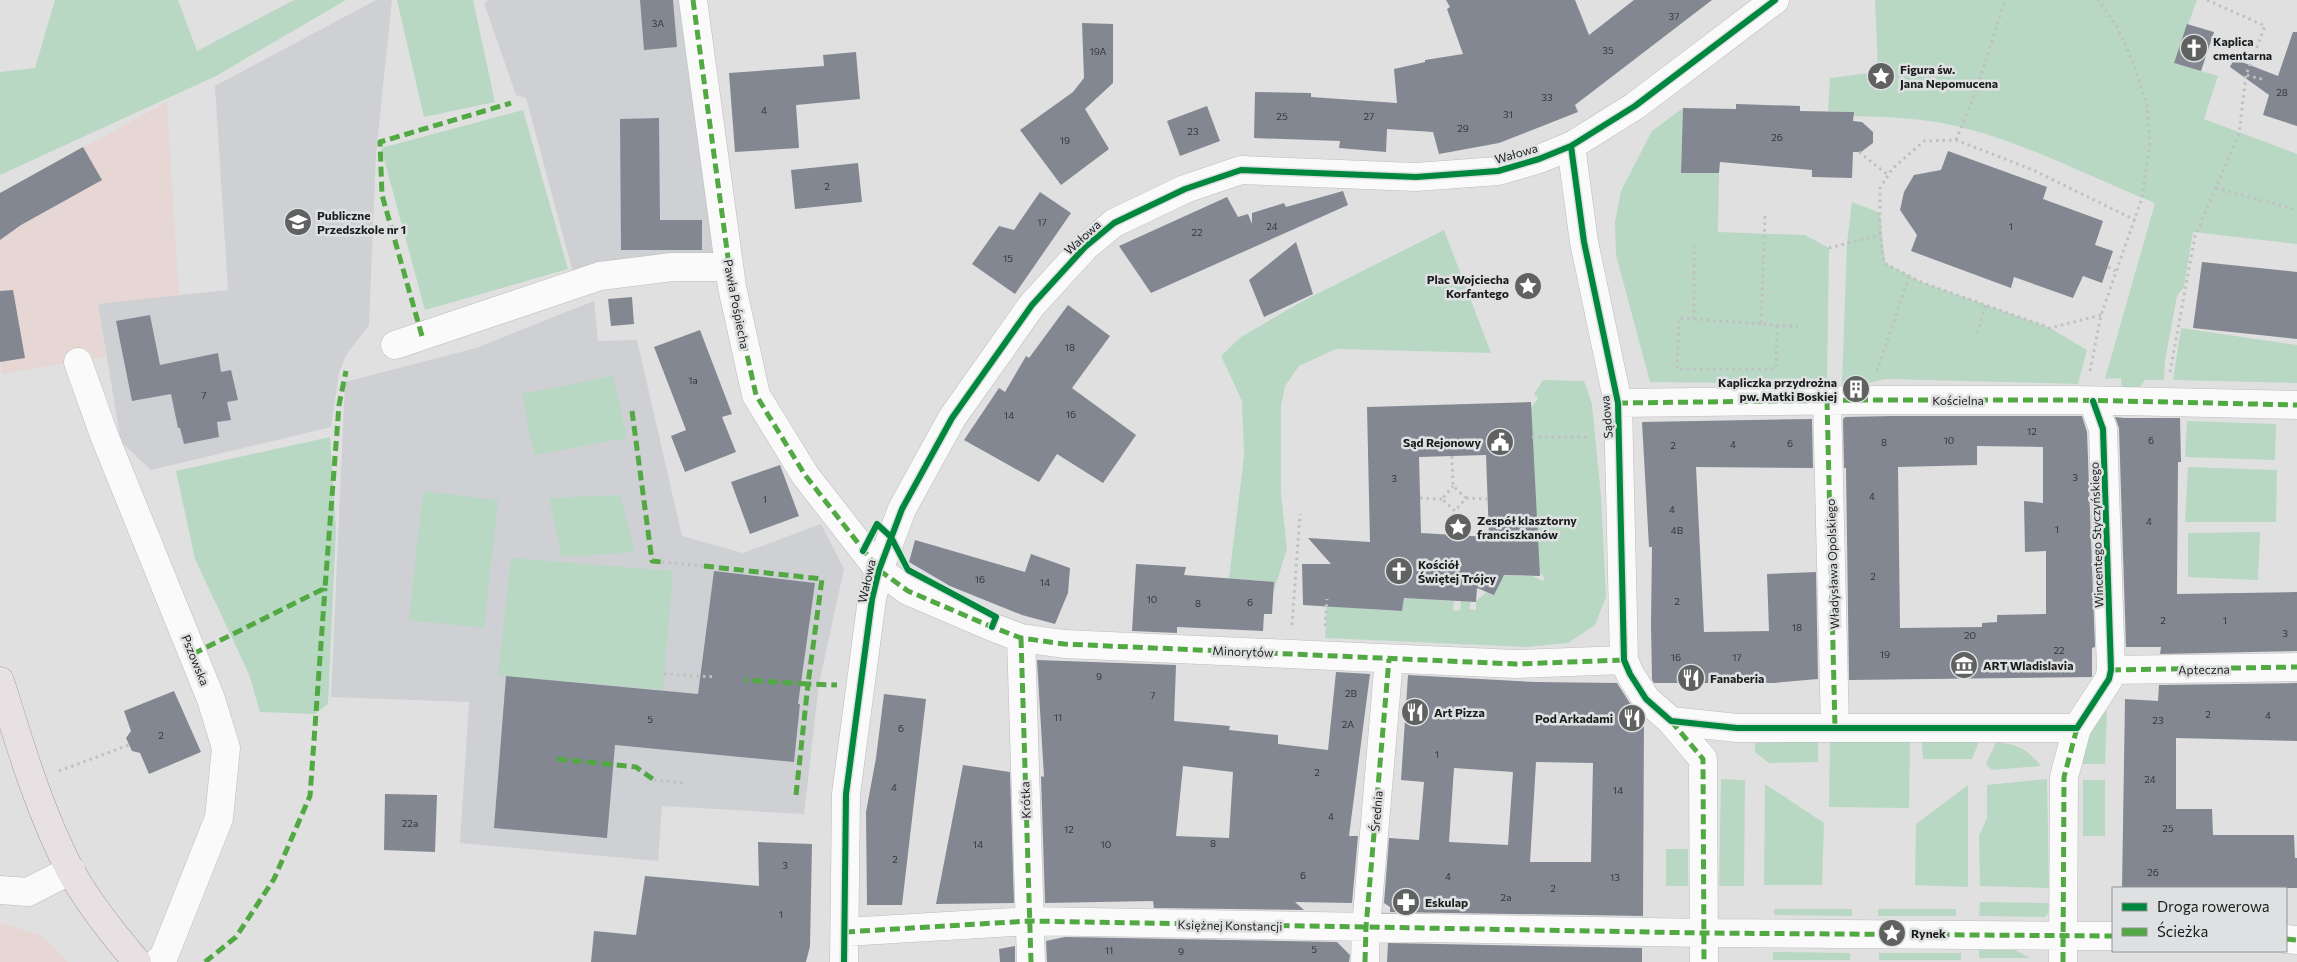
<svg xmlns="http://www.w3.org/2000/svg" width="2297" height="962" font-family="Commissioner,sans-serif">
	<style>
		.commercial { fill: #e6d7d4 }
		.built { fill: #ced0d4 }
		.green { fill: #b8d8c4 }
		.building { fill: #838791; fill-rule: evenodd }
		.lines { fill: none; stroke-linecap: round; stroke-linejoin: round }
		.minor-casing { stroke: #bcbcbd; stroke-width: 29 }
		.major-casing { stroke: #a5999c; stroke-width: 29 }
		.path { stroke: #c0c0c1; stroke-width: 3; stroke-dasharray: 2.5 4; stroke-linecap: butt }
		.minor { stroke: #fafafa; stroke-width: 28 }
		.major { stroke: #e8e1e3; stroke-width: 28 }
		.quiet { stroke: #52a943; stroke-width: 5; stroke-dasharray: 10 5; stroke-linecap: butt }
		.cycleway-casing { stroke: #dfe0e2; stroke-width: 9 }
		.cycleway { stroke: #00873e; stroke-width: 6 }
		.labels { text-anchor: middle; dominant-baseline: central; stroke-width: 5; stroke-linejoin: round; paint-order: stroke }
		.number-label { font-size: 10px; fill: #353739 }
		.poi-label { font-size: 12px; font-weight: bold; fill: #1b1c1c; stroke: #dfe0e2; text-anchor: start }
		.street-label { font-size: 12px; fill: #1b1c1c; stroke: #dfe0e2 }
	</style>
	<rect width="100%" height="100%" fill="#e0e0e1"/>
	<path class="commercial" d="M167,102L179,296L98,304L106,357L2,374L0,358V193Z
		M0,923L41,935L68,962H0Z"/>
	<path class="built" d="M376,0H392L376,154L369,325L346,355L339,373L331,427L151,470L121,442L98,304L228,290L215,86Z
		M490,0H683L713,253L620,262L574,276L526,98L516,95L484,3Z
		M594,301L598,341L637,340L682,536L743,553L821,524L844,569L819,684L804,814L662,806L658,861L460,843L469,702L331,697L345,382L476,348Z"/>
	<path class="green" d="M55,0H178L197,51L294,0H346L216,76L0,175V72L35,68Z
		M397,0H473L495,102L424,117Z
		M1875,0H2197L2174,63L2218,76L2204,119L2297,154V244L2193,232L2184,287L2177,296L2165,361L2164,380H2145L2138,390L2122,389L2121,378L2105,379L2155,203C2089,177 2025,142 1956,126C1922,118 1888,117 1853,116V112L1828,111L1830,78L1878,72Z
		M1683,108L1681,173H1719L1718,232L1805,235L1829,248L1827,384L1650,382L1616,255L1615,222L1621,191L1652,131Z
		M523,110L568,269L425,310L381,148Z
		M1852,202L1880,213L1885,263L1921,282L2050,328L2087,350L2078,384L1886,379L1864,384H1842L1847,243Z
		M1444,230L1491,353L1336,349L1299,366L1285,386L1281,406V494L1287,549L1274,590H1266V581L1229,579L1244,456L1242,401L1221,356L1241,337L1301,302Z
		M2181,328L2297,345V383L2173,380Z
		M613,376L627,438L534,455L522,394Z
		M1543,380L1584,381L1592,404L1601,496L1606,597L1595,625L1568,643L1526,647L1325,638L1327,599L1335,600L1334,607H1341L1342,600L1365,609L1402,611L1404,598L1454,601L1453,611L1460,610L1461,601L1471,602L1469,609L1476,610V601L1487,592L1489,575L1533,576L1543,581L1545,578L1539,572L1531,408L1538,398L1534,394Z
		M2187,421L2276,424L2275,460L2185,457Z
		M330,437L336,529L328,704L315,714L260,712L249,674L195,559L176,471Z
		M2188,467L2277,470L2276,522H2185Z
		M423,491L498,500L484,628L409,620Z
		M620,495L635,552L562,557L549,498Z
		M2260,532L2258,580L2188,577V533Z
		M511,558L673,571L663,690L498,676Z
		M2107,710L2105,764H2083L2085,734Z
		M1818,741V762L1769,763L1755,752V743Z
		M1830,741L1910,742L1909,808L1829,807Z
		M1922,742H1979L1972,759H1923Z
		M1996,742C2019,745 2026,748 2041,766L1992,770L1986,764Z
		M1721,779L1745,780L1744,886H1719Z
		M2047,779L2049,888L1980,886L1979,836L1987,818V785Z
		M2083,780H2105V836H2083Z
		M1765,784L1824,823L1822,885H1764Z
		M1968,785V887L1915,885L1916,824Z
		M1666,849H1688V886H1666Z
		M1980,902L2049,903L2048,913L2045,917L1979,916Z
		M1774,909H1852V916L1774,915Z
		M1878,909H1956V916H1878Z
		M1979,950H2015L2030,958H1979Z
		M1773,952L1850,953V960H1773Z
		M1879,953H1961V960H1879Z"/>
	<path class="building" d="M640,0H673L677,47L644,50Z
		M1446,0H1575L1589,35L1634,0H1712L1575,105L1578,112L1499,143L1439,154L1433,132L1387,129L1386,152L1339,148L1340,141L1254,138L1255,92L1311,93V97L1397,103L1394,69L1425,62V60L1463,54L1447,9L1450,7Z
		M1082,23L1113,24V83L1085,109L1109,149L1061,185L1020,130L1073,92L1084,78Z
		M2187,24L2214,32L2201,71L2174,63Z
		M2293,32H2297V126L2263,115L2269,95L2230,67L2234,59L2278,76Z
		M856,52L860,99L796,105L799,148L735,152L729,73L824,66L823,55Z
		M1736,104L1800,106V111L1854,112L1853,121L1862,122L1873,132V143L1861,152H1853L1852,178L1812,177V170L1720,162L1719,173H1681L1683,108L1736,109Z
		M1207,106L1220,141L1180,156L1167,121Z
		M659,118L660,220H702V250H621L620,119Z
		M83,147L102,180L21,225L0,240V193Z
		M1948,151L2047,187L2043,199L2103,221L2095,245L2113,251L2102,283L2083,276L2073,298L2014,277L2011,288L1911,251L1917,235L1900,210L1904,192L1914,175L1941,170Z
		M858,163L862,202L795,209L791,170Z
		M1343,191L1348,205L1151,293L1119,246L1227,197L1238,217L1248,214L1252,224V213L1284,203L1286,207Z
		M1040,192L1071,213L1015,294L972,264L999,226L1014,230Z
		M1296,242L1313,294L1264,317L1249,280Z
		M2202,262L2297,272V339L2193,328Z
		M13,290L25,358L0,362V291Z
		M632,297L634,324L611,326L608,299Z
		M1068,305L1110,336L1072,388L1136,435L1103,483L1057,454L1039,482L964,440L999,388L1005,392L1026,356L1029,358Z
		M150,315L160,365L218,353L221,372L231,370L238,400L227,402L231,420L217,422L219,437L184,444L180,428H178L171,394L132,401L116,321Z
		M700,330L732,414L722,417L736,452L685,472L671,436L686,430L654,347Z
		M1531,402L1540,576L1504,575L1494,595L1477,588L1476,602L1404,598L1402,611L1303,605L1302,564H1331L1308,538L1370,542L1367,407ZM1486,455L1489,537L1421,533L1419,457Z
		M1892,416H2082L2087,432L2095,647L2092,648V677L1849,680L1846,468H1844L1843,419L1845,417ZM1977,446L2043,447V503L2024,501L2025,552L2046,551V614L1997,615V622L1982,623V627L1900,628L1898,467L1977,465Z
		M2115,417L2124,418H2180L2181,462H2178L2177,594L2297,592V651L2160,654L2161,647H2126L2119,428Z
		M1812,419L1813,468L1696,467L1704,632L1769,631L1767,574L1816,572L1818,679L1773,683H1654L1652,680L1651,624L1652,547H1649L1642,422Z
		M780,465L799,516L750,534L731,482Z
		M915,540L1025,572L1031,554L1070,568L1068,593L1055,624L1022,615L950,586L909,562Z
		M1136,564L1186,567L1184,575L1274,582L1272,614H1264L1263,631L1177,627V633L1132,631Z
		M714,571L815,583L798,704H800L794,762L615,745L607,838L494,828L506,676L698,694Z
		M1037,660L1176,665L1174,721L1230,726L1229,730L1278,735V744L1328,750L1336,672L1370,674L1349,836H1358L1352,903L1295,902L1304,910L1154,908L1153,901L1045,903L1041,776L1044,777ZM1183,766L1233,772L1229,838L1176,836Z
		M1408,675L1535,682L1617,683L1633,708L1644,718L1643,916L1390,912V907L1384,903L1389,838L1419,840L1424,782L1401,780ZM1536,762L1593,763L1591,862H1530ZM1454,768L1513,772L1508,845L1449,842Z
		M2297,683V741L2176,738V809H2212L2213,835H2294L2295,858H2297V888H2122L2125,699L2158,701L2159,685Z
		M174,691L201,752L149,774L140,753L132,751L126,738L131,731L124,711Z
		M884,694L926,699L902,905H867L866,812L876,758Z
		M963,765L1010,772L1014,903L936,904Z
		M385,794L437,795L435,852L384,850Z
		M758,842L812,844L810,946L806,962H591L594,931L636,935L645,876L759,886Z
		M1065,937L1337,942L1350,955L1349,962H1047L1046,941Z
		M1388,943L1642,948V962H1387Z
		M1015,946V962H1000L999,949Z"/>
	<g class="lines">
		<g class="minor-casing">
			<path id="minor" d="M693,0L732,287L756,395L805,475L879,570L908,591L992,627L1021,638L1064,644L1516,664L1624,660
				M1571,146L1584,242L1618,403L1624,660L1630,674L1646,699L1671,721L1703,759L1704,962
				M395,345L600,276L672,267H729
				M78,362L104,435L211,699L226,748L219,818L164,956L158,962
				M1827,400L1835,728
				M1618,403L1866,400H2076L2297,405
				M1021,638L1031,962
				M2111,670L2297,667
				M1671,721L1737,728H2077L2109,679L2111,670L2103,429L2093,401
				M0,890L28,892L71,870
				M845,932L1029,921L1703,933L2113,936
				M2286,939L2297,940
				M844,962L846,794L872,599L879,570L902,509L952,418L1032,305L1085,247L1114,223L1185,189L1241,170L1416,177L1498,171L1539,159L1571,146L1635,106L1775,0
				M1365,962L1366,927L1389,659
				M2063,962L2064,777L2077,728"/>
		</g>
		<g class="major-casing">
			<path id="major" d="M0,681C20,745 39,810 70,870C88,902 113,934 137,962"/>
		</g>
		<path class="path" d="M2207,0L2265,26L2246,75L2265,80
			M1956,140L1977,88L2005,0
			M1859,152L1888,175
			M2216,188L2297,210
			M1765,216L1761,324L1798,327
			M1829,248L1880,235
			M2108,267L2115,271
			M2101,315L2050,328L1921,282L1884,263L1880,235V188L1892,169L1924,141L1956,140L2033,170L2135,220
			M1694,319V246
			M1761,324L1679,318L1677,369H1776L1777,325
			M1977,333L1986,304
			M1877,371L1909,277
			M2090,371L2101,315L2142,198L2150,143L2147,105L2134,65L2118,28L2098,0
			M2170,372L2195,236L2239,134L2246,75
			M1532,437H1589
			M1452,456L1453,486L1466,498L1455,511L1442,499L1453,486
			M1420,498L1442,499
			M1466,498L1487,499
			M1454,535L1455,511
			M662,562L704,566
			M1292,625L1300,514
			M1325,626L1327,599
			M664,674L716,677
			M59,771L129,745
			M654,780L684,783"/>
		<use href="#minor" class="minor"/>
		<use href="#major" class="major"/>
		<path class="quiet" d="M693,0L732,287L756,395L805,475L879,570L908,591L992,627L1021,638L1064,644L1516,664L1624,660
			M422,336L382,195L380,142L511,103
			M1827,400L1835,728
			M1618,403L1866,400H2076L2297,405
			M632,411L652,561L662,562
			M704,566L822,579L808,684L745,680
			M1021,638L1031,962
			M193,654L325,588L339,405L346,371
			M2111,670L2297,667
			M1671,721L1703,759L1704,962
			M557,759L636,767L654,780
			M796,795L808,684L837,685
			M845,932L1029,921L1703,933L2113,936
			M2286,939L2297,940
			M205,962L236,937L274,879L310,796L325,588
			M1365,962L1366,927L1389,659
			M2063,962L2064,777L2077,728"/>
		<g class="cycleway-casing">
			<path id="cycleway" d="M1571,146L1584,242L1618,403L1624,660L1630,674L1646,699L1671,721L1737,728H2077L2109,679L2111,670L2103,429L2093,401
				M863,551L877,524L891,537L908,570L996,617L992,627
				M844,962L846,794L872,599L879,570L902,509L952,418L1032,305L1085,247L1114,223L1185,189L1241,170L1416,177L1498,171L1539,159L1571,146L1635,106L1775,0"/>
		</g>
		<use href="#cycleway" class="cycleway"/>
	</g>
	<defs>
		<g id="church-disc" transform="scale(1.4375)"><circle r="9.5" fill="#606161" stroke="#dfe0e2"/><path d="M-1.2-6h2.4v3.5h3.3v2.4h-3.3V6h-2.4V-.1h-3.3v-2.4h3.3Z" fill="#fff"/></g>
		<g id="sight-disc" transform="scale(1.4375)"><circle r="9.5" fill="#606161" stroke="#dfe0e2"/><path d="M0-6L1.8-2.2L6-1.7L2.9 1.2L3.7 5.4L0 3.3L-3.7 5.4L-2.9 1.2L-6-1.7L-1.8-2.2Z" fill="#fff"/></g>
		<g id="school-disc" transform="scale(1.4375)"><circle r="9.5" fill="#606161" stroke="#dfe0e2"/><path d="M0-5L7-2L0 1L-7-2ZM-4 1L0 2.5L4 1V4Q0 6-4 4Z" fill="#fff"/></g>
		<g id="building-disc" transform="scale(1.4375)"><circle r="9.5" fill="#606161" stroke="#dfe0e2"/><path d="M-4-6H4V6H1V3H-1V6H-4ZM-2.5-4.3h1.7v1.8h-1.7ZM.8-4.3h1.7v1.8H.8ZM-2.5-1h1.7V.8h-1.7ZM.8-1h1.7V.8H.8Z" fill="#fff"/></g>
		<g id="civic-disc" transform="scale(1.4375)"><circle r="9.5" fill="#606161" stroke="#dfe0e2"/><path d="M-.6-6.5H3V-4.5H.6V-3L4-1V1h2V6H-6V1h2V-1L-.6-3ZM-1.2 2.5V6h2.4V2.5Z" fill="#fff"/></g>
		<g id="museum-disc" transform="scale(1.4375)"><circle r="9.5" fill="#606161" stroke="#dfe0e2"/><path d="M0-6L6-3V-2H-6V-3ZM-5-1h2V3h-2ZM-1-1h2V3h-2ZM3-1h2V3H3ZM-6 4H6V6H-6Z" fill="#fff"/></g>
		<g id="restaurant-disc" transform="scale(1.4375)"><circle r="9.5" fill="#606161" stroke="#dfe0e2"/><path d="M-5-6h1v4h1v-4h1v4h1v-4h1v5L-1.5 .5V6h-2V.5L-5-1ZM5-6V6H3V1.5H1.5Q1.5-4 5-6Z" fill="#fff"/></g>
		<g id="pharmacy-disc" transform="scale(1.4375)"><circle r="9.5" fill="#606161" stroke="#dfe0e2"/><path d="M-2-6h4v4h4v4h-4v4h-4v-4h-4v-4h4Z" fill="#fff"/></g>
	</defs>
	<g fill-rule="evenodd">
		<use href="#church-disc" x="2194" y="48"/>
		<use href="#sight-disc" x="1881" y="76"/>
		<use href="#school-disc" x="298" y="222"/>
		<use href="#sight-disc" x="1528" y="286"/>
		<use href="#building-disc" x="1856" y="389"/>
		<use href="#civic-disc" x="1500" y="442"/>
		<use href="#sight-disc" x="1458" y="527"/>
		<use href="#church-disc" x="1399" y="571"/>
		<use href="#museum-disc" x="1964" y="665"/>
		<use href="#restaurant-disc" x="1691" y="678"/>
		<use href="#restaurant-disc" x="1415" y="712"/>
		<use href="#restaurant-disc" x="1632" y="718"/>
		<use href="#pharmacy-disc" x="1406" y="902"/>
		<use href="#sight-disc" x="1892" y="933"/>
	</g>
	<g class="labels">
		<g class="number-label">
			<text x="1674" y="16">37</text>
			<text x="658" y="23">3A</text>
			<text x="1608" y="50">35</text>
			<text x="1098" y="51">19A</text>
			<text x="2282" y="92">28</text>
			<text x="1547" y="97">33</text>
			<text x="764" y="110">4</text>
			<text x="1508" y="114">31</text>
			<text x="1282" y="116">25</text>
			<text x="1369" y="116">27</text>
			<text x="1463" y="128">29</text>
			<text x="1193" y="131">23</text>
			<text x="1777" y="137">26</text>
			<text x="1065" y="140">19</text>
			<text x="827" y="186">2</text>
			<text x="1042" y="222">17</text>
			<text x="1272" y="226">24</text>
			<text x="2011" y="226">1</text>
			<text x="1197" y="232">22</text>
			<text x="1008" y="258">15</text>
			<text x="1070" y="347">18</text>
			<text x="693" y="380">1a</text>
			<text x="204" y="395">7</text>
			<text x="1071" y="414">16</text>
			<text x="1009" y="415">14</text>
			<text x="2032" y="431">12</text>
			<text x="1949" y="440">10</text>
			<text x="2151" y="440">6</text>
			<text x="1884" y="442">8</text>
			<text x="1790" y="443">6</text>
			<text x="1733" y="444">4</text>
			<text x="1673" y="445">2</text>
			<text x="2075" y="477">3</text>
			<text x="1394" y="478">3</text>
			<text x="1872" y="496">4</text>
			<text x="765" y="499">1</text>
			<text x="1672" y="509">4</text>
			<text x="2149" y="521">4</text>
			<text x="2057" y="529">1</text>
			<text x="1677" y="530">4B</text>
			<text x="1873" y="576">2</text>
			<text x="980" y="579">16</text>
			<text x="1045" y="582">14</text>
			<text x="1152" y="599">10</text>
			<text x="1677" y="601">2</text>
			<text x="1250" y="602">6</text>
			<text x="1198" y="603">8</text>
			<text x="2163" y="620">2</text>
			<text x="2225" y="620">1</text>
			<text x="1797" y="627">18</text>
			<text x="2285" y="633">3</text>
			<text x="1970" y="635">20</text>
			<text x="2059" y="650">22</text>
			<text x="1885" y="654">19</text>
			<text x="1676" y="657">16</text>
			<text x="1737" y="657">17</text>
			<text x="1099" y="676">9</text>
			<text x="1351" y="693">2B</text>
			<text x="1153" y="695">7</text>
			<text x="2208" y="714">2</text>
			<text x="2268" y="715">4</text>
			<text x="1058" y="717">11</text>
			<text x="650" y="719">5</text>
			<text x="2158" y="720">23</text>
			<text x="1348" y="724">2A</text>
			<text x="901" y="728">6</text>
			<text x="161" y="735">2</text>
			<text x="1437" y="754">1</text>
			<text x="1317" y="772">2</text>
			<text x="2150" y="779">24</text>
			<text x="894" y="787">4</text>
			<text x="1618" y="790">14</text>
			<text x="1331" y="816">4</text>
			<text x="410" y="823">22a</text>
			<text x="2168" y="828">25</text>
			<text x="1069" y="829">12</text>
			<text x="1213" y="843">8</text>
			<text x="978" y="844">14</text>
			<text x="1106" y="844">10</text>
			<text x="895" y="859">2</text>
			<text x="785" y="865">3</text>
			<text x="2153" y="872">26</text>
			<text x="1303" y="875">6</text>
			<text x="1448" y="876">4</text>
			<text x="1615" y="877">13</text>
			<text x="1553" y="888">2</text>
			<text x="1506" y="897">2a</text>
			<text x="781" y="914">1</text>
			<text x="1314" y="949">5</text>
			<text x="1109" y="950">11</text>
			<text x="1181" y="951">9</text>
		</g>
		<g class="poi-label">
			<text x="2213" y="41">Kaplica<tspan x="2213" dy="14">cmentarna</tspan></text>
			<text x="1900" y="69">Figura św.<tspan x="1900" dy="14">Jana Nepomucena</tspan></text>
			<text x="317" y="215">Publiczne<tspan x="317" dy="14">Przedszkole nr 1</tspan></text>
			<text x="1509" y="279" text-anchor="end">Plac Wojciecha<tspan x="1509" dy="14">Korfantego</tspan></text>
			<text x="1837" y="382" text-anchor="end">Kapliczka przydrożna<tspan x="1837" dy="14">pw. Matki Boskiej</tspan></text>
			<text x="1481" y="442" text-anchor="end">Sąd Rejonowy</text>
			<text x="1477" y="520">Zespół klasztorny<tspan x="1477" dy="14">franciszkanów</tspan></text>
			<text x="1418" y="564">Kościół<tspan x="1418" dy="14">Świętej Trójcy</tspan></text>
			<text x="1983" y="665">ART Wladislavia</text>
			<text x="1710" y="678">Fanaberia</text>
			<text x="1434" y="712">Art Pizza</text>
			<text x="1613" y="718" text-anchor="end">Pod Arkadami</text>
			<text x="1425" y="902">Eskulap</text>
			<text x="1911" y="933">Rynek</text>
		</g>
		<g class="street-label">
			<text transform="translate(1516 153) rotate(-16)">Wałowa</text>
			<text transform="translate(1082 237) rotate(-42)">Wałowa</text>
			<text transform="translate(737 304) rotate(79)">Pawła Pośpiecha</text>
			<text x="1958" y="400">Kościelna</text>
			<text transform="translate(1606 417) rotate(-95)">Sądowa</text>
			<text transform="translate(2096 535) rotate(-92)">Wincentego Styczyńskiego</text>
			<text transform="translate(1832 564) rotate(-92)">Władysława Opolskiego</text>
			<text transform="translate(866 581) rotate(-77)">Wałowa</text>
			<text transform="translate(1243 651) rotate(2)">Minorytów</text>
			<text transform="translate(196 660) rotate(68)">Pszowska</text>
			<text transform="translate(2204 669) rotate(-1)">Apteczna</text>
			<text transform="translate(1025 800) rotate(-92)">Krótka</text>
			<text transform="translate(1376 811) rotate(-85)">Średnia</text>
			<text transform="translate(1230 925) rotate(1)">Księżnej Konstancji</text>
		</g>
	</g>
	<rect x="2112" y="887" width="175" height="65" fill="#dfe0e2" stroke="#919293"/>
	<rect x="2122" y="903" width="25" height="8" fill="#00873e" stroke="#919293"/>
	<text x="2157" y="912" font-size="15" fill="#1b1c1c">Droga rowerowa</text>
	<rect x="2122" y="928" width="25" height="8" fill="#52a943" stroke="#919293"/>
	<text x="2157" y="937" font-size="15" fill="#1b1c1c">Ścieżka</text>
</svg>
